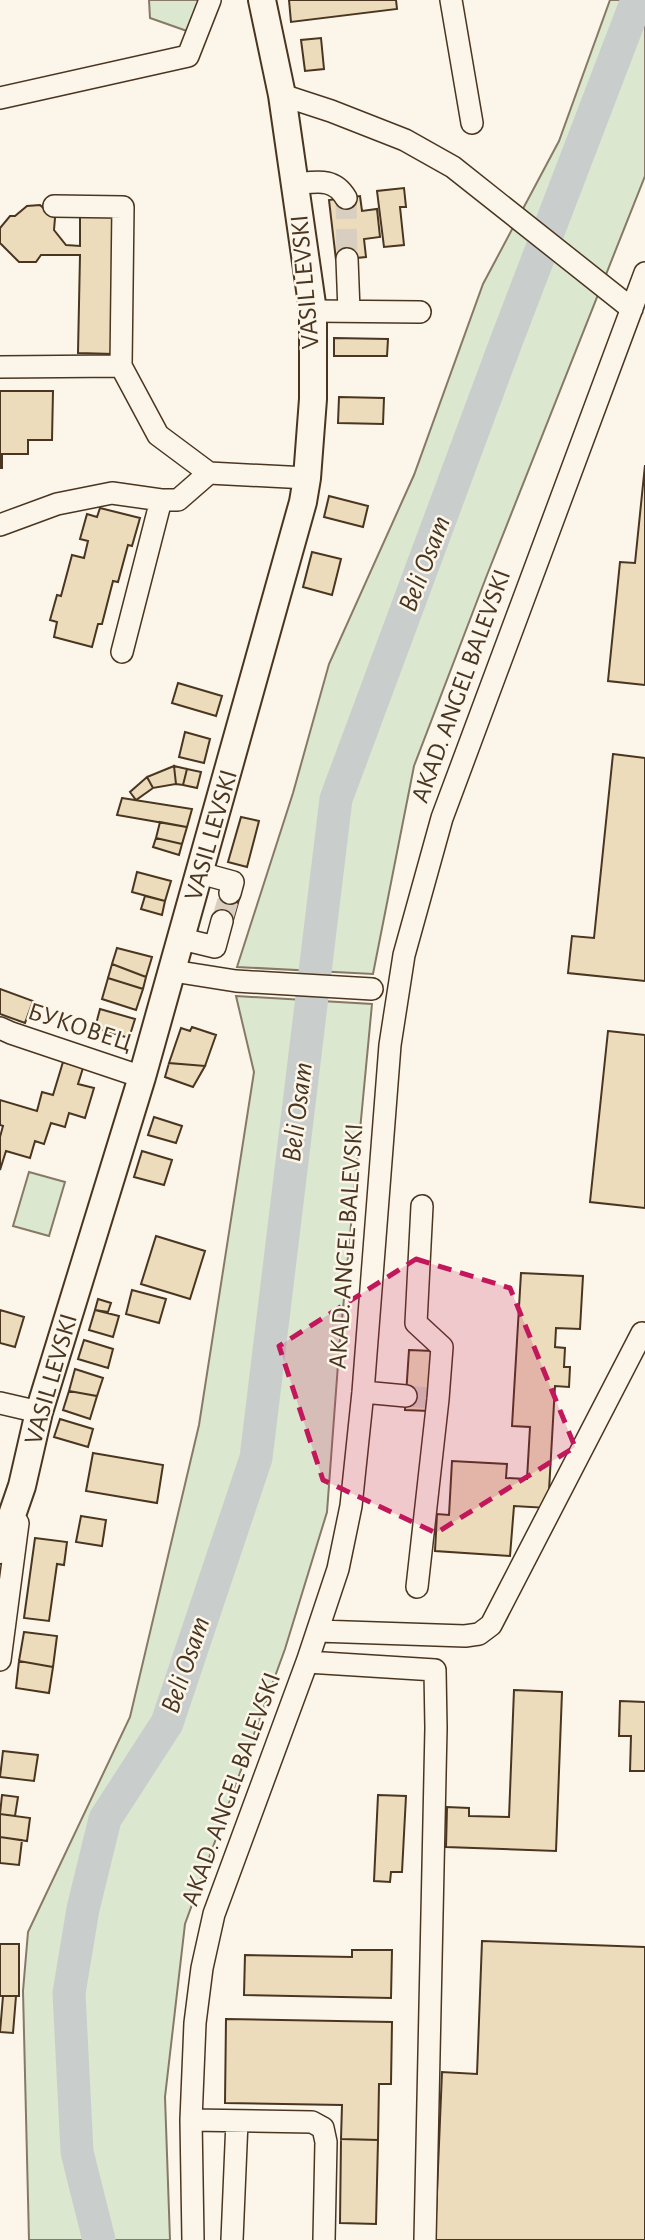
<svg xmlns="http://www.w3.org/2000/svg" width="645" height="2240" font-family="'Alegreya Sans',sans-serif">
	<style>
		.green { fill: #dce7d0; stroke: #887966; stroke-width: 2 }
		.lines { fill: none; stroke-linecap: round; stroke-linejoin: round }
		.river { stroke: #c9cecd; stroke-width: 33 }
		.building { fill: #ecdcbc; stroke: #4a3520; stroke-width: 2 }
		.minor-tunnel { stroke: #d8cfc1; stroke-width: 21; stroke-dasharray: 21 10; stroke-linecap: butt }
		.minor-casing { stroke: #4a3520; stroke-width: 24 }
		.major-casing { stroke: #4a3520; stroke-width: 30 }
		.minor { stroke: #fbf6e9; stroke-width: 21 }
		.major { stroke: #fbf6e9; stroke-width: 26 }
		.marked { fill: #c2185b; fill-opacity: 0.2; stroke: #c2185b; stroke-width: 5; stroke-dasharray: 14 9; stroke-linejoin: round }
		.labels { text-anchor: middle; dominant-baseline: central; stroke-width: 5; stroke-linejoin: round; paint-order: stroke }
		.street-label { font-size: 26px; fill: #4a3520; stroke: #fbf6e9 }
		.water-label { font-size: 28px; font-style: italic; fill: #4a3520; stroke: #fbf6e9 }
	</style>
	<rect width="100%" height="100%" fill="#fbf6e9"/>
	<path class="green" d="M149,0H213L187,31L150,18Z
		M610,0H645V176L487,575L414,766L373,974L237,967L293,793L329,664L414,475L483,284L559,141Z
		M236,996L372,1004L339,1351L327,1512L285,1649L185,1924L165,2097L170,2240H29L23,1991L28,1932L130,1717L199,1425L254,1072Z
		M29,1172L65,1182L49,1236L13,1226Z"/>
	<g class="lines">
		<path class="river" d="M99,2240L77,2152L69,1993L83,1909L105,1819L167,1723L256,1458L336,799L506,342L637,0"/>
	</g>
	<path class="building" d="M289,0H396L397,9L291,22Z
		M321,38L324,69L305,71L301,40Z
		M404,188L406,207H400L404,245L384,247L377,191Z
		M360,196L362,211L377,209L380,237L364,239L366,257L336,260L329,200Z
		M40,205L55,218L54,230L66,245L80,246V216H117L114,354L78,353L80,255H41L36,262H19L0,243V228L10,216H15L27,206Z
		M334,338L388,339L387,356H334Z
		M0,391H53L52,440H28V454H2V468H0Z
		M339,397L384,398L383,424L338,423Z
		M645,465V685L608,681L620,562L635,563Z
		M329,496L368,506L363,527L324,517Z
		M100,508L140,518L132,546L128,545L118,582L113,581L102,624H98L92,647L54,637L57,622L50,620L57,595L61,596L72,555L84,558L88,541L80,539L87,514L97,517Z
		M312,552L341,559L332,595L303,587Z
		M178,683L222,696L216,716L172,703Z
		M185,732L210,739L204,763L179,757Z
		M613,754L645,758V981L568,973L572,936L594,938Z
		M174,766L187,769L183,785L176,784Z
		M174,766L176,784L153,788L147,777Z
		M187,769L201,772L197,788L183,785Z
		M147,777L153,788L136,800L130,792Z
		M122,798L192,809L187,827L117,815Z
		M241,817L259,821L247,867L228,862Z
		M160,822L187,827L182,844L156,838Z
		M156,838L182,844L179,855L153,847Z
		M137,872L171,881L165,901L132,892Z
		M223,891L240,896L232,924L215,919Z
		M145,896L165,901L162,915L141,909Z
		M117,948L152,957L146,977L112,964Z
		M112,964L146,977L143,989L108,978Z
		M108,978L143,989L136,1010L102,999Z
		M0,989L33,1001L25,1023L0,1014Z
		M100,1009L135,1019L129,1038L95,1028Z
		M192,1027L216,1035L205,1066L169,1063L181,1028L190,1031Z
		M608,1031L645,1035V1208L590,1202Z
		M63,1062L83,1068L78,1084L94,1088L85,1118L69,1113L65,1127L51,1123L44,1144L35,1141L30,1158L6,1151L0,1170V1137L3,1126L0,1125V1100L37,1111L42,1092L53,1095Z
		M169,1063L205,1066L193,1087L165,1077Z
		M154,1117L182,1126L176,1143L148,1135Z
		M142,1151L172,1160L164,1185L134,1177Z
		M156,1236L205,1251L190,1299L141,1284Z
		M521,1273L583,1276L580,1329L556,1328L555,1347L565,1348L564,1367H570L569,1387L555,1386L548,1508L514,1506L510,1556L435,1551L437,1514L449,1515L452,1461L507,1464L506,1478L527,1479L530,1427L512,1426Z
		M132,1290L166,1299L159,1323L126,1314Z
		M98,1299L111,1303L108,1312L95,1310Z
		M0,1310L24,1317L15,1347L0,1343Z
		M95,1310L119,1316L113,1337L89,1330Z
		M84,1340L113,1349L108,1368L78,1359Z
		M409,1350L433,1351L429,1411L405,1410Z
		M75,1369L103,1378L97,1396L69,1391Z
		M69,1391L97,1396L90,1419L63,1410Z
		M60,1419L93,1429L88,1447L54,1437Z
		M93,1453L163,1465L157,1503L86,1491Z
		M81,1516L106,1520L102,1546L76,1542Z
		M35,1538L67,1542L64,1565L57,1564L49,1621L24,1618Z
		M24,1632L57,1636L53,1667L19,1661Z
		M19,1661L53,1667L49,1693L16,1688Z
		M514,1690L562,1692L556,1851L446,1847L447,1807L469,1808V1816L509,1817Z
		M620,1701L645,1702V1771H630L631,1736H619Z
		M3,1751L38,1755L34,1781L0,1777Z
		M2,1795L18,1797L15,1816L0,1814Z
		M378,1795L406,1796L402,1872H391L390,1882L374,1881Z
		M0,1814L30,1818L27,1841L0,1837Z
		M0,1837L22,1840L19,1865L0,1863Z
		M482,1941L645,1947V2240H435L442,2072L477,2074Z
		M0,1944H19V1996H0Z
		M352,1950H392L391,1998L244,1995L245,1955L352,1957Z
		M3,1996H16L13,2033L0,2032Z
		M226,2019L392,2022L391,2084H379L378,2140L341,2139L342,2105L225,2103Z
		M341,2139L378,2140L376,2224L340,2223Z"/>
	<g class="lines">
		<path class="minor-tunnel" d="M346,198L347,259
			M222,921L230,893
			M406,1396L430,1398"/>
		<g class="minor-casing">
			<path id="minor" d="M451,0L472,123
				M282,95L331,111L405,140L453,167L632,309
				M0,98L188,56L210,0
				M295,184C316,182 334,177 346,198
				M54,206L123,207L121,366L158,435L209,473
				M347,259L349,311
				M313,311L420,312
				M0,367L121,366
				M0,525L57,504L112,493L161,500H178L209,473L307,478
				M122,652L161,500
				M200,873L233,882L230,893
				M182,939L215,947L222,921
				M173,971L236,981L372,989
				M0,1028L11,1033L142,1077
				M363,1392L406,1396
				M0,1403L39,1412
				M417,1587L438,1399L442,1347L416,1323L422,1206
				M318,1631L465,1636L479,1634L491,1625L642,1333
				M0,1660L18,1523
				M307,1662L435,1670L436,1728L425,2240
				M191,2120L312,2122L323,2128L326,2142L324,2240
				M193,2240L191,2120L195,2023L202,1968L214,1914L307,1662L338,1569L351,1506L363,1392L390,1045L404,955L442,818L645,273
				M232,2240L237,2121"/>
		</g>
		<g class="major-casing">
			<path id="major" d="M0,1550L22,1486L39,1412L142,1077L303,502L307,478L313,399V311L282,95L262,0"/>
		</g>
		<use href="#minor" class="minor"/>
		<use href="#major" class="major"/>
	</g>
	<path class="marked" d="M416,1259L510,1288L575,1447L436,1533L323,1480L279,1346Z"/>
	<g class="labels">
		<g class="street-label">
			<text transform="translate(305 282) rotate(-95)">VASIL LEVSKI</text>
			<text transform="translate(461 686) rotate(-70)">AKAD. ANGEL BALEVSKI</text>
			<text transform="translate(211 835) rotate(-74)">VASIL LEVSKI</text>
			<text transform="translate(80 1027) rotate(18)">БУКОВЕЦ</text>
			<text transform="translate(346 1246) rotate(-86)">AKAD. ANGEL BALEVSKI</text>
			<text transform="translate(51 1379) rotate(-74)">VASIL LEVSKI</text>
			<text transform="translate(231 1789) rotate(-70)">AKAD. ANGEL BALEVSKI</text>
		</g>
		<g class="water-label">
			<text transform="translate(425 564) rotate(-69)">Beli Osam</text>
			<text transform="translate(298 1112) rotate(-83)">Beli Osam</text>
			<text transform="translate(186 1665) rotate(-71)">Beli Osam</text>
		</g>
	</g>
</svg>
